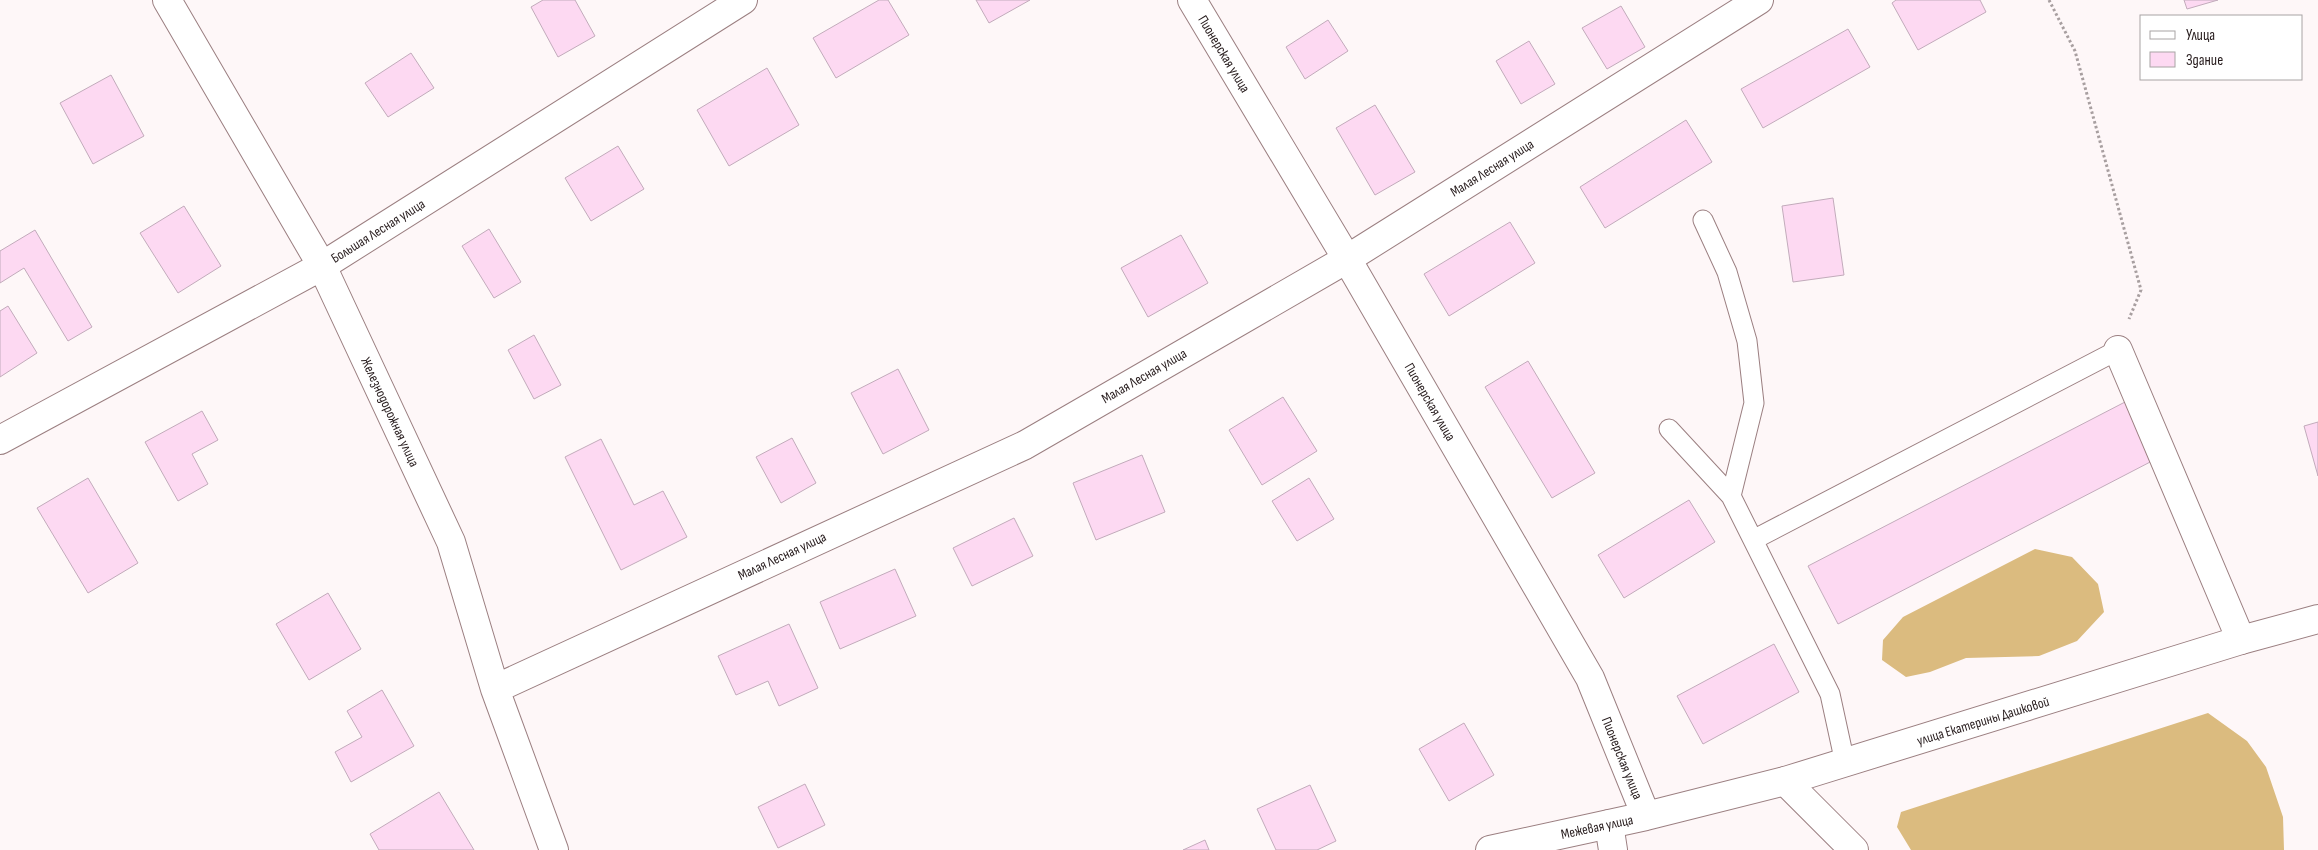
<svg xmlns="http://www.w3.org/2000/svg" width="2318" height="850" font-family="'Sofia Sans Condensed',sans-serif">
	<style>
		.forest { fill: #dbbb7f }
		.building { fill: #fdd9f2; stroke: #c2abbb }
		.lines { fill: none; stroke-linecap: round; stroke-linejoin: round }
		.service-casing { stroke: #9b7f81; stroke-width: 21 }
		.minor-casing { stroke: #9b7f81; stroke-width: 30 }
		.tertiary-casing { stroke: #9b7f81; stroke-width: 30 }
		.path { stroke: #a89fa0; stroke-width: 3; stroke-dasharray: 2.5 2.5; stroke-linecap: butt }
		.service { stroke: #fff; stroke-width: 19 }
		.minor { stroke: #fff; stroke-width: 28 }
		.tertiary { stroke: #fff; stroke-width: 28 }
		.labels { text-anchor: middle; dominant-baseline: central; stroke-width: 4; stroke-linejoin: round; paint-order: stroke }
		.street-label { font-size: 14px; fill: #261b1c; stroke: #fff }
	</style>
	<rect width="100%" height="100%" fill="#fef7f8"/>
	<path class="forest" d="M2035,549L2072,557L2098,584L2104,612L2077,641L2039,656L1966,658L1930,672L1906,677L1882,660L1883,640L1903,617Z
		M2208,713L2247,741L2266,767L2283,817L2284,850H1911L1897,827L1901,812Z"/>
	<path class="building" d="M543,0H575L595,36L558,57L531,7Z
		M879,0H888L909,35L836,78L813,38Z
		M976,0H1030L989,23Z
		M1896,0H1980L1986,12L1918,50L1892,3Z
		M2184,0H2218L2187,9Z
		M1621,6L1645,47L1607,69L1582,28Z
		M1328,20L1348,51L1305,79L1286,47Z
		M1848,29L1870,67L1763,128L1741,89Z
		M1529,41L1555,84L1521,104L1496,61Z
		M411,53L434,88L388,117L365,83Z
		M767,68L799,125L729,166L697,110Z
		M111,75L144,136L93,164L60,103Z
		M1375,105L1415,172L1375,195L1336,128Z
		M1686,120L1712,162L1605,228L1580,187Z
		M618,146L644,189L591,221L565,178Z
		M1833,198L1844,275L1793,282L1782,206Z
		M184,206L221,266L178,293L140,233Z
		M1510,222L1535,263L1449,316L1424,274Z
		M489,229L521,282L494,298L462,246Z
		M35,230L92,327L68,341L24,268L0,283V251Z
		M1181,235L1208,283L1148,317L1121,268Z
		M8,306L37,353L0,377V311Z
		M534,335L561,385L534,399L508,350Z
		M1528,361L1595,473L1552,498L1485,387Z
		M898,369L929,430L883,454L851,393Z
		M1283,397L1317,451L1262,485L1229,430Z
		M2125,402L2154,460L1838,624L1808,566Z
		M202,411L218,440L192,454L208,484L178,501L145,442Z
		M2318,422V476L2304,426Z
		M792,438L816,483L781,503L756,457Z
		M601,439L634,505L663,491L687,537L621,570L565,457Z
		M1142,455L1165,512L1096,540L1073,483Z
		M88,478L138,563L88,593L37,508Z
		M1309,478L1334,519L1297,541L1272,501Z
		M1689,500L1715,542L1624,598L1598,555Z
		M1014,518L1033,556L972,586L953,548Z
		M895,569L916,616L840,649L820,602Z
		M328,593L361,649L309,680L276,624Z
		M789,624L818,688L779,706L768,681L736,695L718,656Z
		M1774,644L1799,692L1703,744L1677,696Z
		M382,690L414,746L351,782L335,752L362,737L347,711Z
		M1464,723L1494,775L1449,801L1419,749Z
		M805,784L825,825L778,848L758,807Z
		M1310,785L1336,841L1317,850H1276L1257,809Z
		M439,792L474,850H379L370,834Z
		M1205,840L1209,850H1183Z"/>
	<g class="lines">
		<g class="service-casing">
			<path id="service" d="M1703,220L1727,272L1747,341L1754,403L1731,496
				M1669,429L1731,496L1830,694L1845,763
				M1753,540L2118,350"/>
		</g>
		<g class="minor-casing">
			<path id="minor" d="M167,0L322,266L451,542L495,689L554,850
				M2118,350L2241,640
				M0,440L322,266L743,0
				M495,689L1025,445L1347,259L1759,0
				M1785,781L1854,850
				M1609,824L1613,850"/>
		</g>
		<g class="tertiary-casing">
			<path id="tertiary" d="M1192,0L1347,259L1590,678L1646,816
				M1490,850L1646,816L1785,781L2241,640L2318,619"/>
		</g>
		<path class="path" d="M2049,0L2075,51L2141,290L2129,319"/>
		<use href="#service" class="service"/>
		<use href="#minor" class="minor"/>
		<use href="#tertiary" class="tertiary"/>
	</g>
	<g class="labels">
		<g class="street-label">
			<text transform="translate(1224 54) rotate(59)">Пионерская улица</text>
			<text transform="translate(1492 168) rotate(-32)">Малая Лесная улица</text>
			<text transform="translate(378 231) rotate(-32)">Большая Лесная улица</text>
			<text transform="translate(1144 376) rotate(-30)">Малая Лесная улица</text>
			<text transform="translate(1430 402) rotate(60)">Пионерская улица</text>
			<text transform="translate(390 412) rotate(65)">Железнодорожная улица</text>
			<text transform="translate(782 556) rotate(-25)">Малая Лесная улица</text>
			<text transform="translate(1983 721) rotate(-17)">улица Екатерины Дашковой</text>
			<text transform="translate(1622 758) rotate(68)">Пионерская улица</text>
			<text transform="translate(1597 827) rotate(-12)">Межевая улица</text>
		</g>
	</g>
	<rect x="2140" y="15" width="162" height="65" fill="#ffffff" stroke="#a8a4a4"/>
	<rect x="2150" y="31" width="25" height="8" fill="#ffffff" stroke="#a8a4a4"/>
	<text x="2186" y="40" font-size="15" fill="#261b1c">Улица</text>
	<rect x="2150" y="52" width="25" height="15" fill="#fdd9f2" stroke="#a8a4a4"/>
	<text x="2186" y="65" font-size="15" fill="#261b1c">Здание</text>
</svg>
